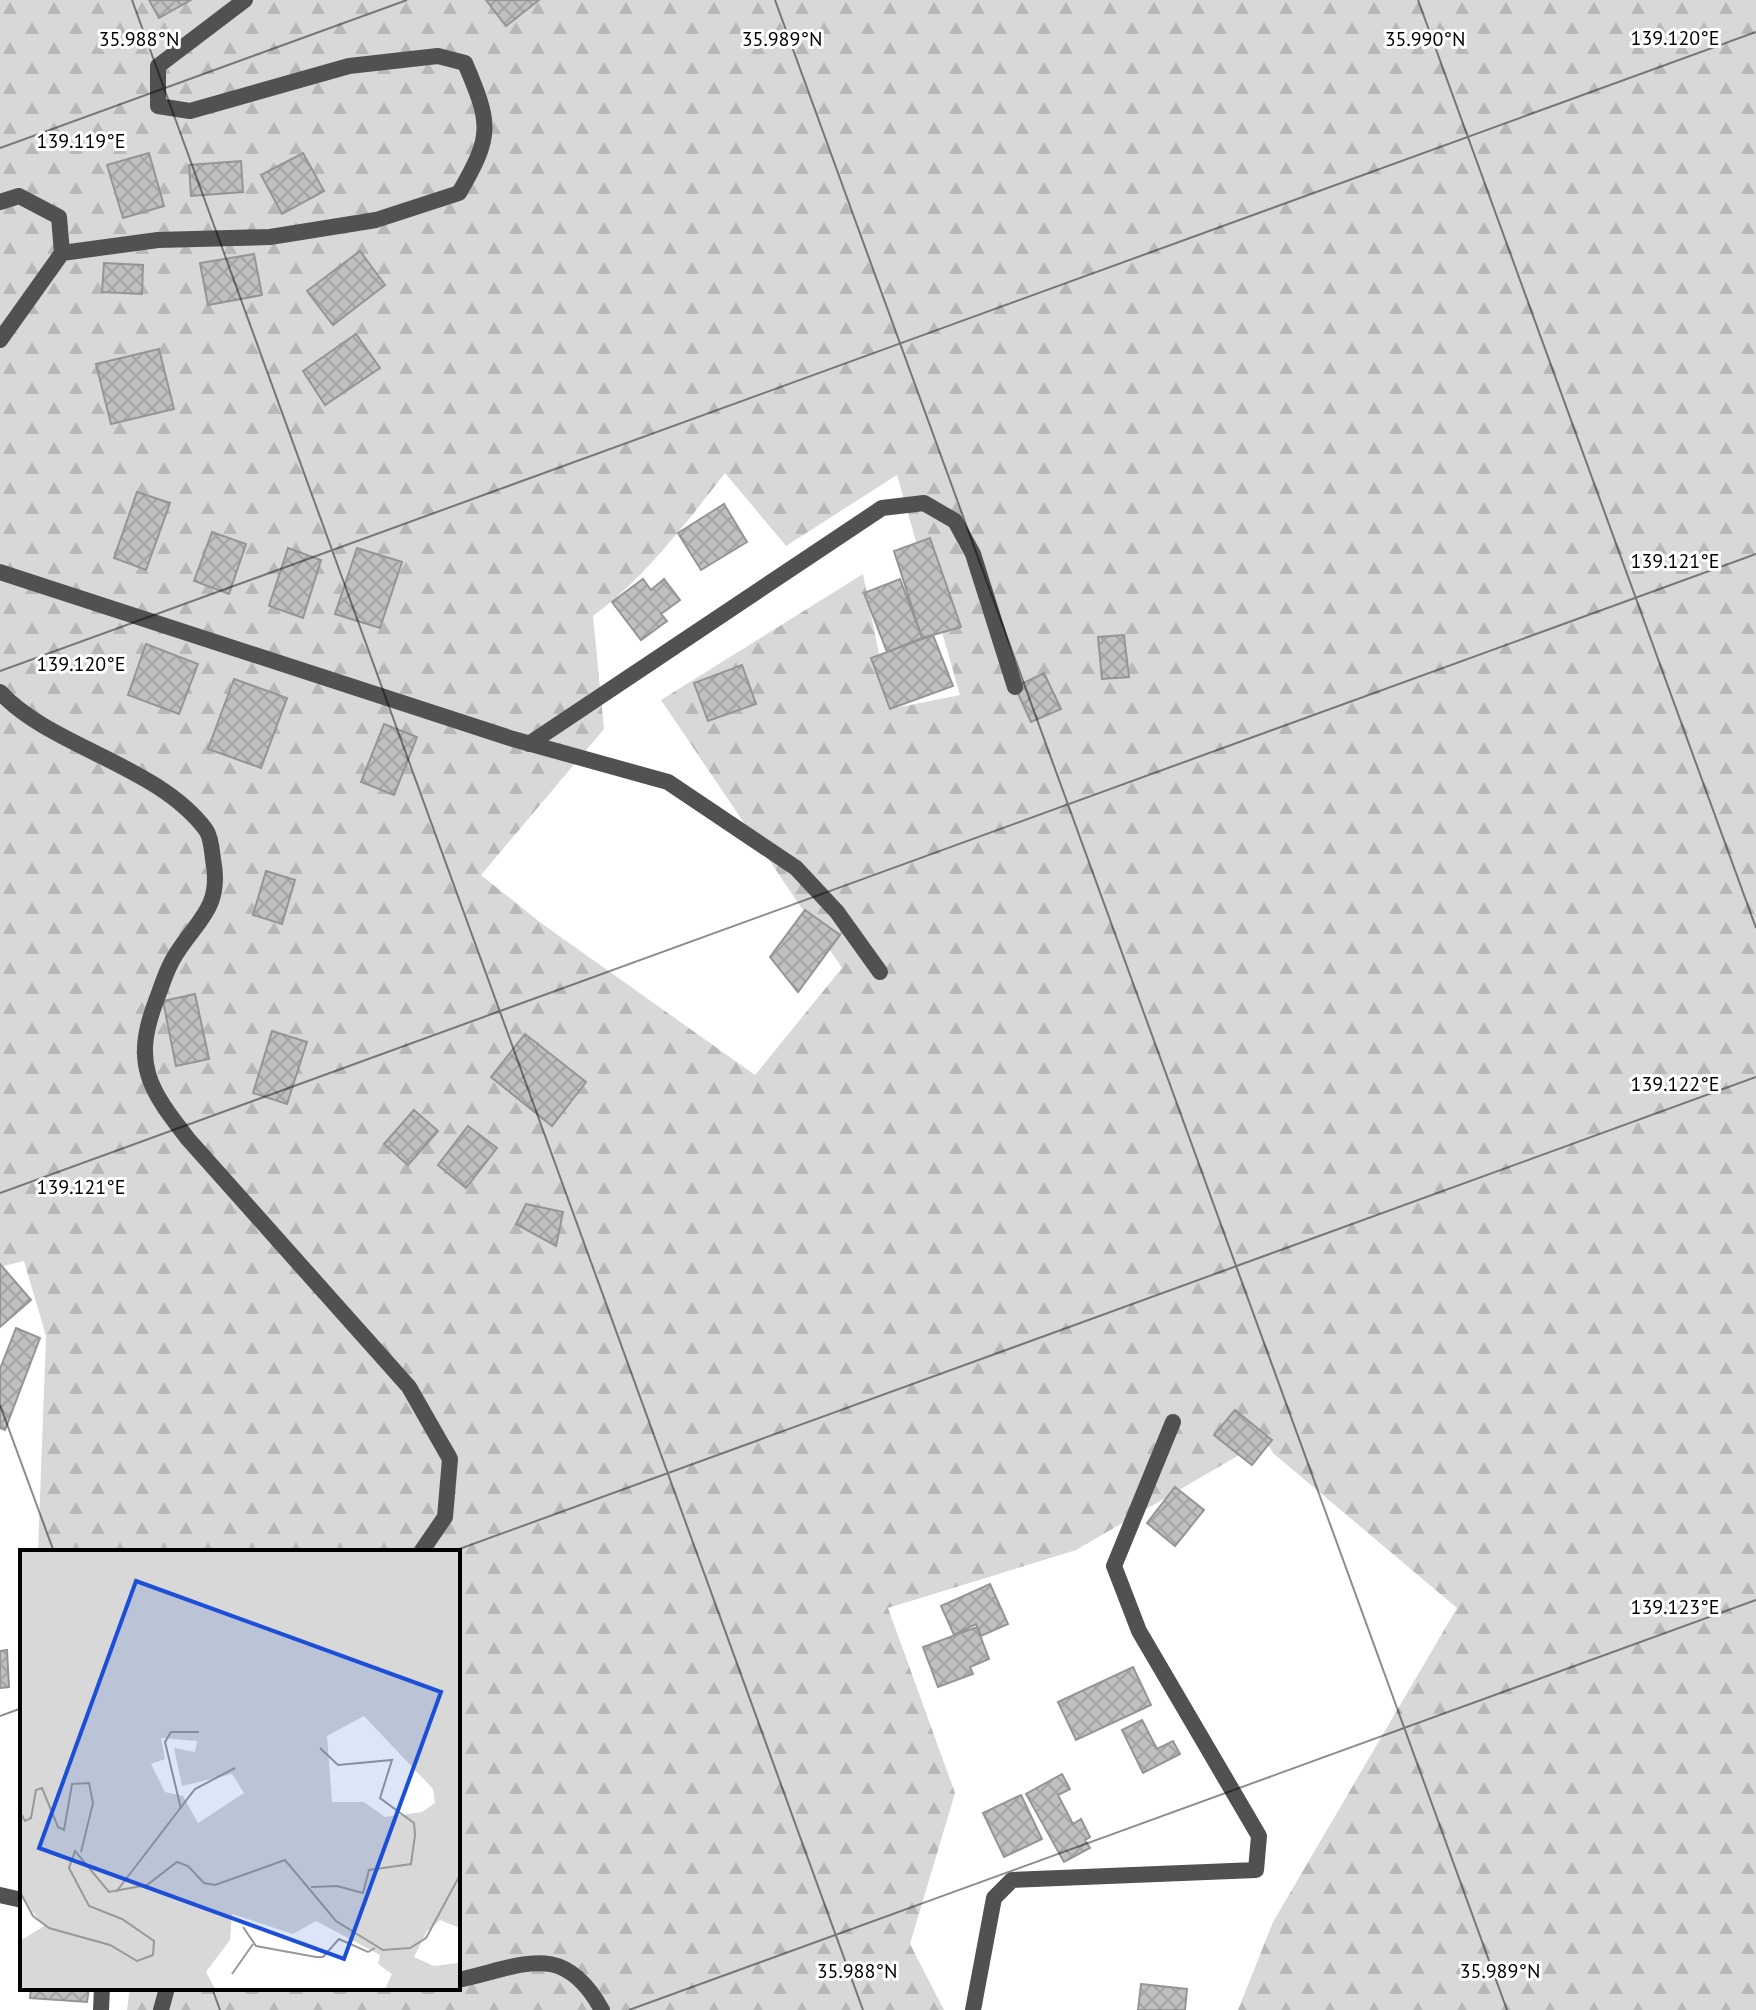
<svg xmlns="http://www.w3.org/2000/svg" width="1756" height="2010" font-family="'PT Sans',sans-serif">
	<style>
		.forest { fill: url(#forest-firs); fill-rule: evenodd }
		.building { fill: url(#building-cross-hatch); stroke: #959595; stroke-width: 2 }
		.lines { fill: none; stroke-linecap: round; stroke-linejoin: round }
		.minor { stroke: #515151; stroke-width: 16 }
		.ticks { fill: none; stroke: #000; stroke-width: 2; stroke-opacity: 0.45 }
		.inset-road { fill: none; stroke: #999; stroke-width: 2 }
		.view { fill: #1d4ed8; fill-opacity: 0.15; stroke: #1d4ed8; stroke-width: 4 }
		.inset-edge { fill: none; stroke: #000; stroke-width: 4 }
		.ticks-label { font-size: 20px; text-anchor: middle; fill: #000; stroke: #fff; stroke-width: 6; stroke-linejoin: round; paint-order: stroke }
	</style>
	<defs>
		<pattern id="forest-firs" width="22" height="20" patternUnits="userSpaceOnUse" patternTransform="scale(2)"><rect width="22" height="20" fill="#d8d8d8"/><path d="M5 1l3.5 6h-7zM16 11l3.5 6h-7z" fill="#b8b8b8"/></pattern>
		<pattern id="building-cross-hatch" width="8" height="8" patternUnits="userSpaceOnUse" patternTransform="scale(2)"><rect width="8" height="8" fill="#c0c0c0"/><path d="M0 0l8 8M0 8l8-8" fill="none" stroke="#a3a3a3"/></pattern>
	</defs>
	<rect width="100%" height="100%" fill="#fff"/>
	<path class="forest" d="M0,0H1756V2010H1238L1273,1922L1457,1608L1273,1453L1265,1440L1076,1550L888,1608L955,1793L910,1944L944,2010H127L130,1988H458V1552H38L46,1336L24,1261L0,1267ZM725,473L786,546L897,475L960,695L890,709L863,574L661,700L842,968L755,1075L541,923L481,875L604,729L593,616C645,578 686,523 725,473Z"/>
	<path class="building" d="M149,0H191L159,18Z
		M486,0H539L506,26Z
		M149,153L164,206L123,218L107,165Z
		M303,153L324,191L282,214L261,175Z
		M241,161L243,192L191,196L189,165Z
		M360,251L385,285L333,325L307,291Z
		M254,254L262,295L208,305L200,263Z
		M104,263L143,265L142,294L102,292Z
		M356,334L380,368L325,405L303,371Z
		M159,349L174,409L111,424L96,364Z
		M137,492L170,503L146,570L114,558Z
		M724,504L747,542L701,570L678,533Z
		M212,532L246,544L229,594L194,581Z
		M930,538L961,627L922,638L894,551Z
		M288,548L321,560L303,618L269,606Z
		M357,548L402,562L380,628L335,614Z
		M643,579L651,590L664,579L680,600L661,614L667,621L641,640L612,602Z
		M900,579L922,638L887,652L864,593Z
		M933,635L953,686L890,709L871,658Z
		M1124,635L1129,677L1102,679L1098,637Z
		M146,644L198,664L179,714L128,695Z
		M742,665L756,704L708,721L694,683Z
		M1044,673L1061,709L1031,722L1015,687Z
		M234,679L287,698L261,768L208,749Z
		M384,724L417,737L394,795L361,782Z
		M266,871L295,880L282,924L253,915Z
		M805,910L840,935L798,992L770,957Z
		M195,994L209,1059L176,1066L163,1001Z
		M272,1031L307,1042L287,1104L253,1093Z
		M525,1034L586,1082L552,1126L491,1077Z
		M414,1110L438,1131L408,1165L384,1144Z
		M468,1126L497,1148L466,1188L438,1165Z
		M526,1204L563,1212L556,1246L516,1224Z
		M0,1264L31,1300L0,1327Z
		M16,1328L40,1338L5,1430L0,1428V1369Z
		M1235,1410L1272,1440L1252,1465L1214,1435Z
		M1175,1487L1204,1510L1175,1546L1147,1523Z
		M990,1584L1008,1624L981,1636L976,1624L954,1635L941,1606Z
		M977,1627L989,1659L970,1667L973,1674L938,1687L923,1647Z
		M7,1650L9,1687L0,1688V1651Z
		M1133,1667L1151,1705L1076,1740L1058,1702Z
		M1142,1720L1157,1749L1173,1741L1180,1754L1143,1773L1122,1730Z
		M1062,1774L1070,1789L1058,1795L1073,1824L1081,1819L1090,1837L1085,1840L1090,1848L1064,1862L1026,1794Z
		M1021,1795L1042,1839L1004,1857L983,1813Z
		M1141,1984L1187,1989L1185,2010H1138Z
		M31,1988H89L87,2002L30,1998Z"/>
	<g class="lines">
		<path class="minor" d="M0,202L19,196L59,217L62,253L0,340
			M62,253L158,240L270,237L376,220L459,193C493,135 491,124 465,63L438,56L349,66L190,111L158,106V66L245,0
			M0,572L513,739L668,782L796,868L837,912L880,972
			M0,692C50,747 158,765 206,830C211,837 212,851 213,859C223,911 194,921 172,961C165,974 161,988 156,1001C132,1064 149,1089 188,1139L409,1387L450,1459L445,1517L421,1552
			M529,744L882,508L924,503L955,521L973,554L1015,687
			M0,1895L22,1900
			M458,1980C523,1966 563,1939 602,2010
			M101,2010L102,1988
			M161,2010L167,1988
			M973,2010L994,1898L1012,1880L1256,1870L1259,1836L1139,1631L1114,1566L1173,1422"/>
	</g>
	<path class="ticks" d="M132,0L863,2010M775,0L1507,2010M1418,0L1756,928M0,148L407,0M0,671L1756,32M0,1193L1756,554M0,1405L54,1552M451,1552L1756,1077M0,1716L22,1708M212,1988L220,2010M629,2010L1756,1600"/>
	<g transform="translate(20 1550)">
		<rect width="440" height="440" fill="#fff"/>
		<path d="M0,1H440V378L420,370L407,381L394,407L414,416L438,413L440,439H365L372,424L358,414L360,405L296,371L273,384L212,364L210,390L186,422L195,439H0V391L24,376L0,346ZM344,166L413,239L415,253L402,262L365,267L344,252H312L307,186ZM141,188L177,191L175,202L154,198L162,236L212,224L224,243L178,273L163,246L145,242L131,214L145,209Z" fill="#d8d8d8" fill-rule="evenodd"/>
		<path class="inset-road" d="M161,259L145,192L151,182H179M0,262L5,271L11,268L16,240L22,238L38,277L44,280L52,234L69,233L73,253L61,302M291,337L317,336L343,343L349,320L391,314L395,285L394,273L360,248L372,210L318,215L300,198M0,342L13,366L29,378L90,395L117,411L133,405L134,391L102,369L69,356L49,318L55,301L89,342L127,335L157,312L168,316L184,333L195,335L265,310L316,371L363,400L390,398L406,388L440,325M96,342L175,239L215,218M223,377L236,396L296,407H303L319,389L348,402L355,398M212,424L233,394"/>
		<path class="view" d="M116,31L421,142L324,409L19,298Z"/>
		<rect width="440" height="440" class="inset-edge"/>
	</g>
	<g class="ticks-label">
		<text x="1675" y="45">139.120°E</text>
		<text x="1425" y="46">35.990°N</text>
		<text x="139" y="46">35.988°N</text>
		<text x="782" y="46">35.989°N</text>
		<text x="81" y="148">139.119°E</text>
		<text x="1675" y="568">139.121°E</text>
		<text x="81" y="671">139.120°E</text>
		<text x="1675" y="1091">139.122°E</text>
		<text x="81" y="1194">139.121°E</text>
		<text x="1675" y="1614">139.123°E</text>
		<text x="857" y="1978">35.988°N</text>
		<text x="1500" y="1978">35.989°N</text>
	</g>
</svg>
